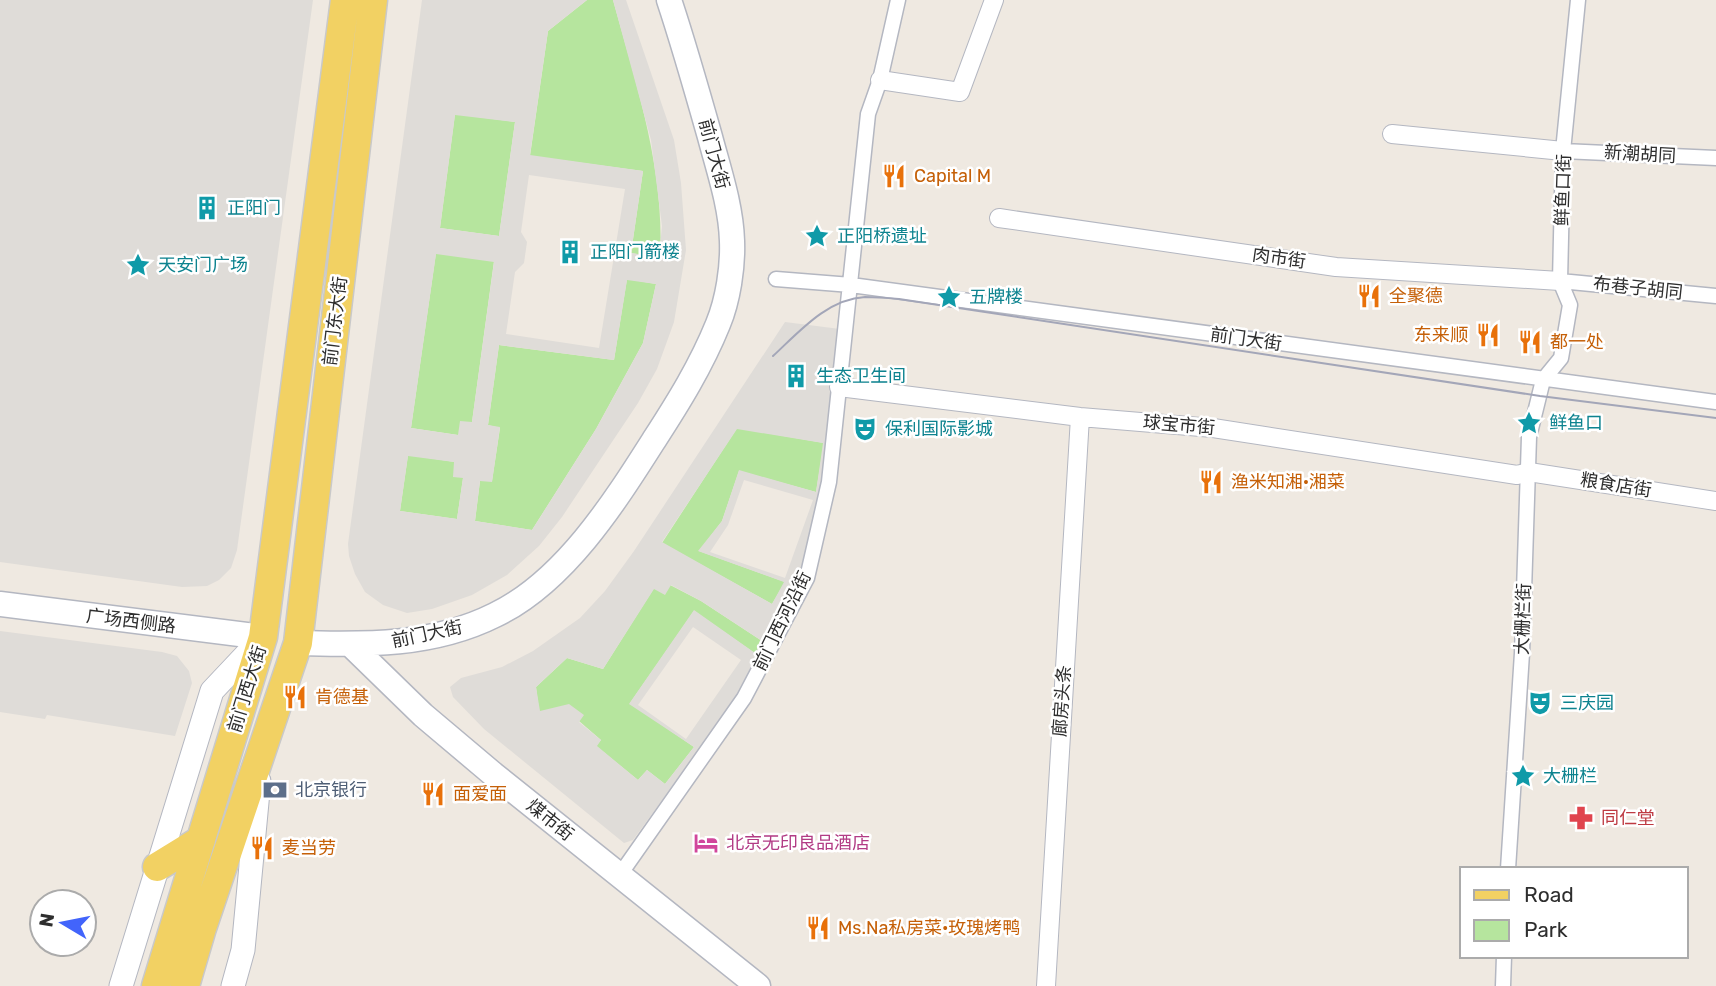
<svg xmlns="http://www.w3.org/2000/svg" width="1716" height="986" font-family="Rubik,'Noto Sans SC',sans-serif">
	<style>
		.green { fill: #b6e59e }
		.plaza { fill: #dfdcd8; fill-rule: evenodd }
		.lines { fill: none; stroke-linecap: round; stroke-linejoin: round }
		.pedestrian-casing { stroke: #b4b7c1; stroke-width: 17 }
		.minor-casing { stroke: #b4b7c1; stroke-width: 20 }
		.tertiary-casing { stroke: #b4b7c1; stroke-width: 25 }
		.secondary-casing { stroke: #b4b7c1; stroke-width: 27 }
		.primary-casing { stroke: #c9c9c9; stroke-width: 31 }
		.pedestrian { stroke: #fff; stroke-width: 14 }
		.minor { stroke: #fff; stroke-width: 18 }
		.tertiary { stroke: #fff; stroke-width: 23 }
		.secondary { stroke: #fff; stroke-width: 24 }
		.primary { stroke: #f2d163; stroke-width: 28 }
		.tram { stroke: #a3a6b8; stroke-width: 2 }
		.labels { text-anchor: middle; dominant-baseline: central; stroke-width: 5; stroke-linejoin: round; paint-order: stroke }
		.street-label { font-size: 18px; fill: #2e2e2e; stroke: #fff }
		.food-label { font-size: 18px; fill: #c56008; stroke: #fff; text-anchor: start }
		.culture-label { font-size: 18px; fill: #0d838f; stroke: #fff; text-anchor: start }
		.service-label { font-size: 18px; fill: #4e5e75; stroke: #fff; text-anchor: start }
		.health-label { font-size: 18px; fill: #be3a42; stroke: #fff; text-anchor: start }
		.hotel-label { font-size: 18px; fill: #b23c85; stroke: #fff; text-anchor: start }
	</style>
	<rect width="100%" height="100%" fill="#efe9e1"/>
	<path class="green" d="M587,0H613C636,84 665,169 660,258L631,253L643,171L530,156L548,31Z
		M455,114L515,122L499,236L440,228Z
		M436,253L494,261L472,422L458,435L411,428Z
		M627,279L656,284L643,343L596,429L532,530L475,521L480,481H492L500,428L488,425L499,345L614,360Z
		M737,428L824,443L816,492L739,471L722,521L699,551L785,582L772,604L662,543Z
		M408,455L455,462L463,478L457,519L400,511Z
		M670,585L701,601L762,641L756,654L694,611L630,703L694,747L665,784L647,770L638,780L596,746L601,740L579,721L539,711L536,687L567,658L603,669L654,588Z"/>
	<path class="plaza" d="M0,0H313L237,550L231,568L219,580L207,586L182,587L0,562Z
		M422,0H587L548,31L530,155L643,171L631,253L659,257L662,226L651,140L613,0H626L674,140L681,183L686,250L674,322L657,369L638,403L562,517L539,546L507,575L472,595L432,609L407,613L383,605L365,592L355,574L349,556L348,544ZM455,115L515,122L499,236L440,228ZM529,175L625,189L599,348L506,334L515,272L524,263L527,242L521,232ZM436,254L494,262L472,422L460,421L458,435L411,428ZM627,280L656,284L643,343L596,429L532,530L475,521L480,481L492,482L500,427L488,425L499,345L614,360ZM408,456L454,462L453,477L463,478L457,519L400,511Z
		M785,322L840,329L823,478L802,574L738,696L633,840L624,843L484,729L453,697L450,687L461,678L502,667L533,651L580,618L605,591L634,551ZM737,429L823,443L816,492L739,470L722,521L698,551L784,582L772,604L662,542ZM744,480L813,500L785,578L710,552L728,525ZM671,585L701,601L762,641L755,653L694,610L629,704L694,747L665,784L647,770L638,780L597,746L601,740L579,722L584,715L569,704L540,711L536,687L567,658L603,669L654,589L665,595ZM693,627L741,660L686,739L638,705Z
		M0,631L162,652L177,656L189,671L192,683L175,736L47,715L45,719L0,712Z"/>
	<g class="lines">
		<g class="pedestrian-casing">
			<path id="pedestrian" d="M1563,151L1716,158
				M776,279L851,285L1716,402
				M1560,281L1716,296
				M1508,869L1522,653L1529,437L1543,380L1561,358L1570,305L1560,281L1563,151L1578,0
				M619,876L744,698L807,578L829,482L868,114L880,80L898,0
				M1503,986L1504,956"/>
		</g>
		<g class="minor-casing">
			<path id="minor" d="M880,80L960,92L994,0
				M1392,134L1563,151
				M999,218L1336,267L1560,281
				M839,387L1080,417L1213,428L1517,475L1529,472L1716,501
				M1046,986L1080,417"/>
		</g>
		<g class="tertiary-casing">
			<path id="tertiary" d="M121,986L212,691L261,639
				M233,986L243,950L259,781"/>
		</g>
		<g class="secondary-casing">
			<path id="secondary" d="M0,604L263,637
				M298,643C366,645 433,646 495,615C564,582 614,503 654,440C678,403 701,366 718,324C728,300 733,267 732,241C731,206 719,171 710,137C697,91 684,45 669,0
				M350,644L423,715L493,774L758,986"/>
		</g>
		<g class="primary-casing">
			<path id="primary" d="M157,867L201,840
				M156,986L263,637L345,0
				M185,986L202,928L298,643L373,0"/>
		</g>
		<use href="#pedestrian" class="pedestrian"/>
		<use href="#minor" class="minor"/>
		<use href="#tertiary" class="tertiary"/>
		<use href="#secondary" class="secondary"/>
		<use href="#primary" class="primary"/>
		<path class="tram" d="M773,356C799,332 827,299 865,297C876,297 888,298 899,299L1540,396L1716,418"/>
	</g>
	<defs>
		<g id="restaurant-bare" transform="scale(1.89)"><path d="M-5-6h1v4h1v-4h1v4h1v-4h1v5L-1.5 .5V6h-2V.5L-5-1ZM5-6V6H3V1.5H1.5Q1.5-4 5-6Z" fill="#e8710a" stroke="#fff" stroke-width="2.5" paint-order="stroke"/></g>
		<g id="building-bare" transform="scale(1.89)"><path d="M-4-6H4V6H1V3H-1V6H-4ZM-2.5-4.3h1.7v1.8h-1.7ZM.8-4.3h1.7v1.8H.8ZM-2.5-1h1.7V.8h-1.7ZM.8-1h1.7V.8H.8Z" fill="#0f9aa8" stroke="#fff" stroke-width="2.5" paint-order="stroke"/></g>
		<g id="sight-bare" transform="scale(1.89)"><path d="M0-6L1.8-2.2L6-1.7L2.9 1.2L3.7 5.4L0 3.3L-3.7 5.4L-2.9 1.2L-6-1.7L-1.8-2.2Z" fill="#0f9aa8" stroke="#fff" stroke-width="2.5" paint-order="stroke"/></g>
		<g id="theatre-bare" transform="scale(1.89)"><path d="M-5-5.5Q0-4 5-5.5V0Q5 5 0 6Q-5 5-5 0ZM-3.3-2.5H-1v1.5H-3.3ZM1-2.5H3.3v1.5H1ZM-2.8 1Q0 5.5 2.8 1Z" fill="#0f9aa8" stroke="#fff" stroke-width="2.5" paint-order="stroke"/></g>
		<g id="bank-bare" transform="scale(1.89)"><path d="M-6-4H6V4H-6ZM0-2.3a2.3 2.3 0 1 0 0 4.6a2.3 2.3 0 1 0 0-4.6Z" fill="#5c6f8a" stroke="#fff" stroke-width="2.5" paint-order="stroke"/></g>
		<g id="pharmacy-bare" transform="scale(1.89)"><path d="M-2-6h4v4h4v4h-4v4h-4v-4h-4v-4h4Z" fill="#e0444e" stroke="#fff" stroke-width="2.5" paint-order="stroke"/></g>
		<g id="hotel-bare" transform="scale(1.89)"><path d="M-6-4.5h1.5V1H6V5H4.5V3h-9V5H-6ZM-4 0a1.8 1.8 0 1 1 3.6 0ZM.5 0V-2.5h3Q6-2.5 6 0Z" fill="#d1479c" stroke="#fff" stroke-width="2.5" paint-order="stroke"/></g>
	</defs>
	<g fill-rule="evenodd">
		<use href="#restaurant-bare" x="894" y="176"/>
		<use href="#building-bare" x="207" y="208"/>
		<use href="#sight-bare" x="817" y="236"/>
		<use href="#building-bare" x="570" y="252"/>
		<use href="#sight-bare" x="138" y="265"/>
		<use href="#restaurant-bare" x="1369" y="296"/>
		<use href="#sight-bare" x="949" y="297"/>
		<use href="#restaurant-bare" x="1488" y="335"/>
		<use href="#restaurant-bare" x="1530" y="342"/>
		<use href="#building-bare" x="796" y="376"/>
		<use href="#sight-bare" x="1529" y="423"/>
		<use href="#theatre-bare" x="865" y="429"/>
		<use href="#restaurant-bare" x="1211" y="482"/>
		<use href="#restaurant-bare" x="295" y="697"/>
		<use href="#theatre-bare" x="1540" y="703"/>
		<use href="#sight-bare" x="1523" y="776"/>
		<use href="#bank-bare" x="275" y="790"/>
		<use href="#restaurant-bare" x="433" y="794"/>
		<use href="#pharmacy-bare" x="1581" y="818"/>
		<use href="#hotel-bare" x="706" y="843"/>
		<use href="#restaurant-bare" x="262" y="848"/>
		<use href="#restaurant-bare" x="818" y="928"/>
	</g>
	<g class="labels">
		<g class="street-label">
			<text transform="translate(714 154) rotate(75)">前门大街</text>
			<text transform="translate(1640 154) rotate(3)">新潮胡同</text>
			<text transform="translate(1563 190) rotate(-88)">鲜鱼口街</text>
			<text transform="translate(1279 258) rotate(8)">肉市街</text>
			<text transform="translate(1638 288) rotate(6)">布巷子胡同</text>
			<text transform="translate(335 321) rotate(-83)">前门东大街</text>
			<text transform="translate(1246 339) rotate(8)">前门大街</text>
			<text transform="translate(1179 425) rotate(5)">球宝市街</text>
			<text transform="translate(1616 485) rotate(9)">粮食店街</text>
			<text transform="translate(1523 619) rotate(-88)">大栅栏街</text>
			<text transform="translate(131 621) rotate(7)">广场西侧路</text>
			<text transform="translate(782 621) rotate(-64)">前门西河沿街</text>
			<text transform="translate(427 634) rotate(-12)">前门大街</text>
			<text transform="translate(247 689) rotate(-73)">前门西大街</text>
			<text transform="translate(1062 701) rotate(-86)">廊房头条</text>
			<text transform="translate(550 820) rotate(39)">煤市街</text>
		</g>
		<g class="food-label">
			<text x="914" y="176">Capital M</text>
			<text x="1389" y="296">全聚德</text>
			<text x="1468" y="335" text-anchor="end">东来顺</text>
			<text x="1550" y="342">都一处</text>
			<text x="1231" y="482">渔米知湘·湘菜</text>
			<text x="315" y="697">肯德基</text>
			<text x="453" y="794">面爱面</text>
			<text x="282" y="848">麦当劳</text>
			<text x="838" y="928">Ms.Na私房菜·玫瑰烤鸭</text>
		</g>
		<g class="culture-label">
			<text x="227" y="208">正阳门</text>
			<text x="837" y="236">正阳桥遗址</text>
			<text x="590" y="252">正阳门箭楼</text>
			<text x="158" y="265">天安门广场</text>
			<text x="969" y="297">五牌楼</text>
			<text x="816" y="376">生态卫生间</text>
			<text x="1549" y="423">鲜鱼口</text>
			<text x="885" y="429">保利国际影城</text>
			<text x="1560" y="703">三庆园</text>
			<text x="1543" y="776">大栅栏</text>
		</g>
		<g class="service-label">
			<text x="295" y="790">北京银行</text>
		</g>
		<g class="health-label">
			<text x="1601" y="818">同仁堂</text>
		</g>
		<g class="hotel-label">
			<text x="726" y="843">北京无印良品酒店</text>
		</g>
	</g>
	<rect x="1460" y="867" width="228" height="91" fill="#ffffff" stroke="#ababab" stroke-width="2"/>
	<rect x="1474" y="890" width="35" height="10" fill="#f2d163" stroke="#ababab" stroke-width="2"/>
	<text x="1524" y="902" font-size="21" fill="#2e2e2e">Road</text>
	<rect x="1474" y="920" width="35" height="21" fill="#b6e59e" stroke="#ababab" stroke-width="2"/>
	<text x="1524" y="937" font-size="21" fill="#2e2e2e">Park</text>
	<g transform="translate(63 923) rotate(280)"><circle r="33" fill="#ffffff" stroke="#ababab" stroke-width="2"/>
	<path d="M0-5L12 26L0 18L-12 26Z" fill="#4264fb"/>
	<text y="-10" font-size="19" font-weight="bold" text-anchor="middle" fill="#2e2e2e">N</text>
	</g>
</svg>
